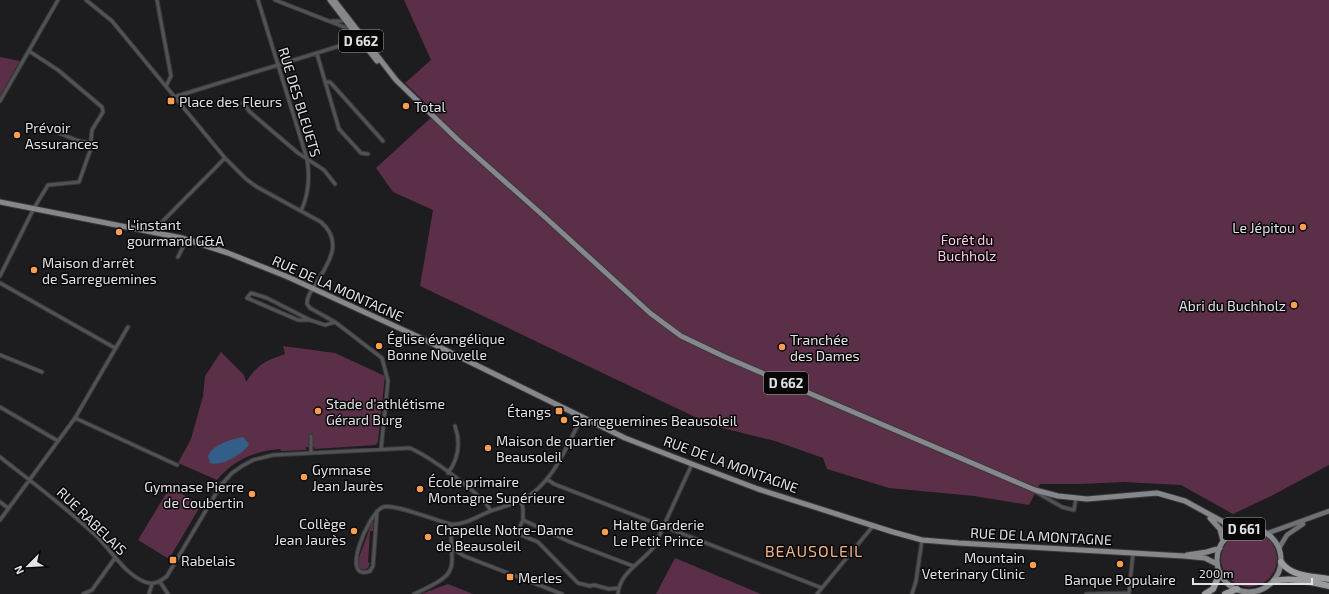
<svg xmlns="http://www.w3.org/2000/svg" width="1329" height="594" font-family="'Exo 2',sans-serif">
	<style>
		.green { fill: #5c2f49 }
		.water { fill: #335e87 }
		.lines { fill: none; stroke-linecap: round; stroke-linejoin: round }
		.street-casing { stroke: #39383b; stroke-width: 5 }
		.secondary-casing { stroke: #39383b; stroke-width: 6 }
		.primary-casing { stroke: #39383b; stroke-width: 7 }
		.highway-casing { stroke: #39383b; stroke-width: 8 }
		.street { stroke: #515253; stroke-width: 3 }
		.secondary { stroke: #6f7073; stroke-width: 4.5 }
		.primary { stroke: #86878b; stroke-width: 5 }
		.highway { stroke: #9a9ca0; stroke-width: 6 }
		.poi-dot { fill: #fc9e52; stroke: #070708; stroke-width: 1.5 }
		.labels { text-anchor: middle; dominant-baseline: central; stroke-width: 3; stroke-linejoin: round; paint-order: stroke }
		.shield { fill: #070708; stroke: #a0a0a2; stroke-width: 1 }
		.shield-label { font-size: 13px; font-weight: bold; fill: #e2e1e4 }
		.poi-label { font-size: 14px; fill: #e2e1e4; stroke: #070708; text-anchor: start }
		.street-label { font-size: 14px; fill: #e2e1e4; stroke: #070708 }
		.park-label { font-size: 14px; fill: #fecbe6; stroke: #070708 }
		.quarter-label { font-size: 16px; letter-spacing: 1px; fill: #f3b181; stroke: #070708 }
	</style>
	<rect width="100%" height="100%" fill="#1d1c1f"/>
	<path class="green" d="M404,0H1329V465L1273,495L1233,514L1181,485L1124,482L1080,484H1040L1029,505L974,496L889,488L827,469L823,458L775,441L714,426L420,286L433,210L393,192L376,168L436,113L405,83L431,60Z
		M0,57L20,61L0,96Z
		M283,346L335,353L385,376L378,441L376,445L315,449L314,447H306V450L281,451L280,449C255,451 233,460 217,480L178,463L191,439L203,396L205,376L221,352L244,375L246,382C258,364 265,361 285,354Z
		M170,487L201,505L169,559L138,540Z
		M372,522H374L373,531H370L368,562L370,563L368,568L364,570L359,568L357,563Z
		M1221 559a28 28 0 1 1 56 0a28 28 0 1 1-56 0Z
		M675,558L761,594H656Z
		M448,584L473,594H421Z"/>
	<path class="water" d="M243,437L249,444C244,454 220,467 210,463L208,456C213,444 232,439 243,437Z"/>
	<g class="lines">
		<g class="street-casing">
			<path id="street" d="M86,0L112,21L225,158L246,179L257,187L321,222C345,243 327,265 314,287C310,293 307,297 307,304L310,308L335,322L382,358L388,381L381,449
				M157,0L171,76L166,86
				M258,0L307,159C310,177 309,194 301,211
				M275,0L344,27H352
				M332,21H341L346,19
				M317,54L339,129L361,153L368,154
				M325,82H330L383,141
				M174,97L362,39
				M0,101L58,0
				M243,103L250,112L298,153L324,170L335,184
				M56,132C67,135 79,144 90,142
				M154,232L156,228L225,158
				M178,257L187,239
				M0,276L34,208L48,185L79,182L90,151L92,130L103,112L102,107L58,70L29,51
				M0,283L115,348
				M310,320L267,298L251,293L247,298L298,320H310L325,325L335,322
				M0,355L42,372
				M0,407L58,441
				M75,418L177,465
				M311,436V452
				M0,457C32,482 64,506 94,534C111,549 123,573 145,582C154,585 160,582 167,576L221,485L232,473L242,466L253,460L273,455L410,448C430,457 481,493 491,511
				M448,473C459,458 461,443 455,426
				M547,479L554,484L822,588
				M1036,492L1062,507L1074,510L1076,498
				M521,500L523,509V520L570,542L633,566
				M0,502L8,508
				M377,511L373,566L370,571C339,583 368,513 383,507C393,503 437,521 450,524C462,526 477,517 488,512C499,508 511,505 522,500C553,484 566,447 582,417
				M0,520L75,418L128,327
				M523,520L518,531L521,535L538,542L578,583L590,586L594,585L609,589L619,588
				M453,549L464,556L562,594
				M160,582L168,594
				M83,594L92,590L115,558
				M149,594L152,584
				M414,594C464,572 450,570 451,524
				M618,594C619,573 642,562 654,547L692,464
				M817,594L873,526
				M912,594L916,581L922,540
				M1086,594L1129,593L1133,553"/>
		</g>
		<g class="secondary-casing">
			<path id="secondary" d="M1268,533L1329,511
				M1279,548L1287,535L1303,524"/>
		</g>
		<g class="primary-casing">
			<path id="primary" d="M330,0L377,61
				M334,0L396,80L457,139L546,218L650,313L681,336L725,357L1035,490L1058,496L1087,499L1157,493L1185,501L1238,530
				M0,202L182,238L228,253L288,277L423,339L625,438L692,464L758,489L893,532L922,540L959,543L1184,556L1205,558L1217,564
				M1210,518L1220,529L1223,541
				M1217 560a32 32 0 1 1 64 0a32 32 0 1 1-64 0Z
				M1187,555L1207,552L1220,548"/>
		</g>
		<g class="highway-casing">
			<path id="highway" d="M1281,562C1292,577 1311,576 1329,579
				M1274,581C1292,577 1311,582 1329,586
				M1205,594L1213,589L1220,573
				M1225,594L1237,589"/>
		</g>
		<use href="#street" class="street"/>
		<use href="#secondary" class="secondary"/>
		<use href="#primary" class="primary"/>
		<use href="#highway" class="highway"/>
	</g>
	<g class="poi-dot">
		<rect x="167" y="97" width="8" height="8" rx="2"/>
		<circle cx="406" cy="106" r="4"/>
		<circle cx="17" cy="135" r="4"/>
		<circle cx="1303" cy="227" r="4"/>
		<circle cx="119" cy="232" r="4"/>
		<circle cx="34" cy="270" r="4"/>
		<circle cx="1294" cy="305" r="4"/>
		<circle cx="379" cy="346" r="4"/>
		<circle cx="782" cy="347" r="4"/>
		<circle cx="318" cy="411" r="4"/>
		<rect x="555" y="407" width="8" height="8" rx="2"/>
		<circle cx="564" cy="420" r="4"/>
		<circle cx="488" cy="448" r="4"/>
		<circle cx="304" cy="477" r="4"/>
		<circle cx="420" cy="489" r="4"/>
		<circle cx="252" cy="494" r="4"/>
		<circle cx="354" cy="531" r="4"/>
		<circle cx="605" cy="532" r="4"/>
		<circle cx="428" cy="537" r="4"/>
		<rect x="169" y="556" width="8" height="8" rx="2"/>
		<circle cx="1120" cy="564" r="4"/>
		<circle cx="1033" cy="565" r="4"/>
		<rect x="506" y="573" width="8" height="8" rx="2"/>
	</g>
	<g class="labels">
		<g class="shield">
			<rect x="339" y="30" width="44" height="22" rx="3"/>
			<rect x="764" y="372" width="44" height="22" rx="3"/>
			<rect x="1223" y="518" width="42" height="22" rx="3"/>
		</g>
		<g class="shield-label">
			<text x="361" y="41">D 662</text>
			<text x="786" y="383">D 662</text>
			<text x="1244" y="529">D 661</text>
		</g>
		<g class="poi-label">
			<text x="179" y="101">Place des Fleurs</text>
			<text x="414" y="106">Total</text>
			<text x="25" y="127">Prévoir<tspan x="25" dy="16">Assurances</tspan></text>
			<text x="127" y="224">L'instant<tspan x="127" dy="16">gourmand G&amp;A</tspan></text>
			<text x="1295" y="227" text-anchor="end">Le Jépitou</text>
			<text x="42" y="262">Maison d'arrêt<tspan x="42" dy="16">de Sarreguemines</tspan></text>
			<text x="1286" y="305" text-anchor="end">Abri du Buchholz</text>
			<text x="387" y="338">Église évangélique<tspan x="387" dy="16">Bonne Nouvelle</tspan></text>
			<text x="790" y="339">Tranchée<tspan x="790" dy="16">des Dames</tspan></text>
			<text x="326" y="403">Stade d'athlétisme<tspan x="326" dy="16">Gérard Burg</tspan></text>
			<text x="551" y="411" text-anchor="end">Étangs</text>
			<text x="572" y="420">Sarreguemines Beausoleil</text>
			<text x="496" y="440">Maison de quartier<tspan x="496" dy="16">Beausoleil</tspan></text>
			<text x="312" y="469">Gymnase<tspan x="312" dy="16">Jean Jaurès</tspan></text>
			<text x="428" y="481">École primaire<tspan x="428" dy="16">Montagne Supérieure</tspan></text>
			<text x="244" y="486" text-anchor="end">Gymnase Pierre<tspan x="244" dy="16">de Coubertin</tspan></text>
			<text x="346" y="523" text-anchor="end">Collège<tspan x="346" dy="16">Jean Jaurès</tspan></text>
			<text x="613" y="524">Halte Garderie<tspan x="613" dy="16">Le Petit Prince</tspan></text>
			<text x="436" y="529">Chapelle Notre-Dame<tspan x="436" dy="16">de Beausoleil</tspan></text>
			<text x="1025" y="557" text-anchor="end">Mountain<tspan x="1025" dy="16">Veterinary Clinic</tspan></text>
			<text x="181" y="560">Rabelais</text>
			<text x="518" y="577">Merles</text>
			<text x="1120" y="579" text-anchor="middle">Banque Populaire</text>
		</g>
		<g class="street-label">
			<text transform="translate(300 102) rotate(73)">RUE DES BLEUETS</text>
			<text transform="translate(338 288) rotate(24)">RUE DE LA MONTAGNE</text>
			<text transform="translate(731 464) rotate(20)">RUE DE LA MONTAGNE</text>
			<text transform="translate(92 521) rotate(44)">RUE RABELAIS</text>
			<text transform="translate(1041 536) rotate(3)">RUE DE LA MONTAGNE</text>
		</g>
		<g class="park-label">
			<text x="967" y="239">Forêt du<tspan x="967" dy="16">Buchholz</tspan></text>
		</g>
		<g class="quarter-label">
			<text x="814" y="550">BEAUSOLEIL</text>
		</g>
	</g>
	<g transform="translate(28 566) rotate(246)" stroke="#070708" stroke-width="3" paint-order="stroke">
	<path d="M0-3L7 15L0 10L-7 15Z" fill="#e2e1e4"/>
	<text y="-6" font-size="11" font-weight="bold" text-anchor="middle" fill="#e2e1e4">N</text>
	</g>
	<path d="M1193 578v6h119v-6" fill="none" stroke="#e2e1e4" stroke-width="2"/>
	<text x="1199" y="578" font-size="12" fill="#e2e1e4" stroke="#070708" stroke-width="3" paint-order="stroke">200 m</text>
</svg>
